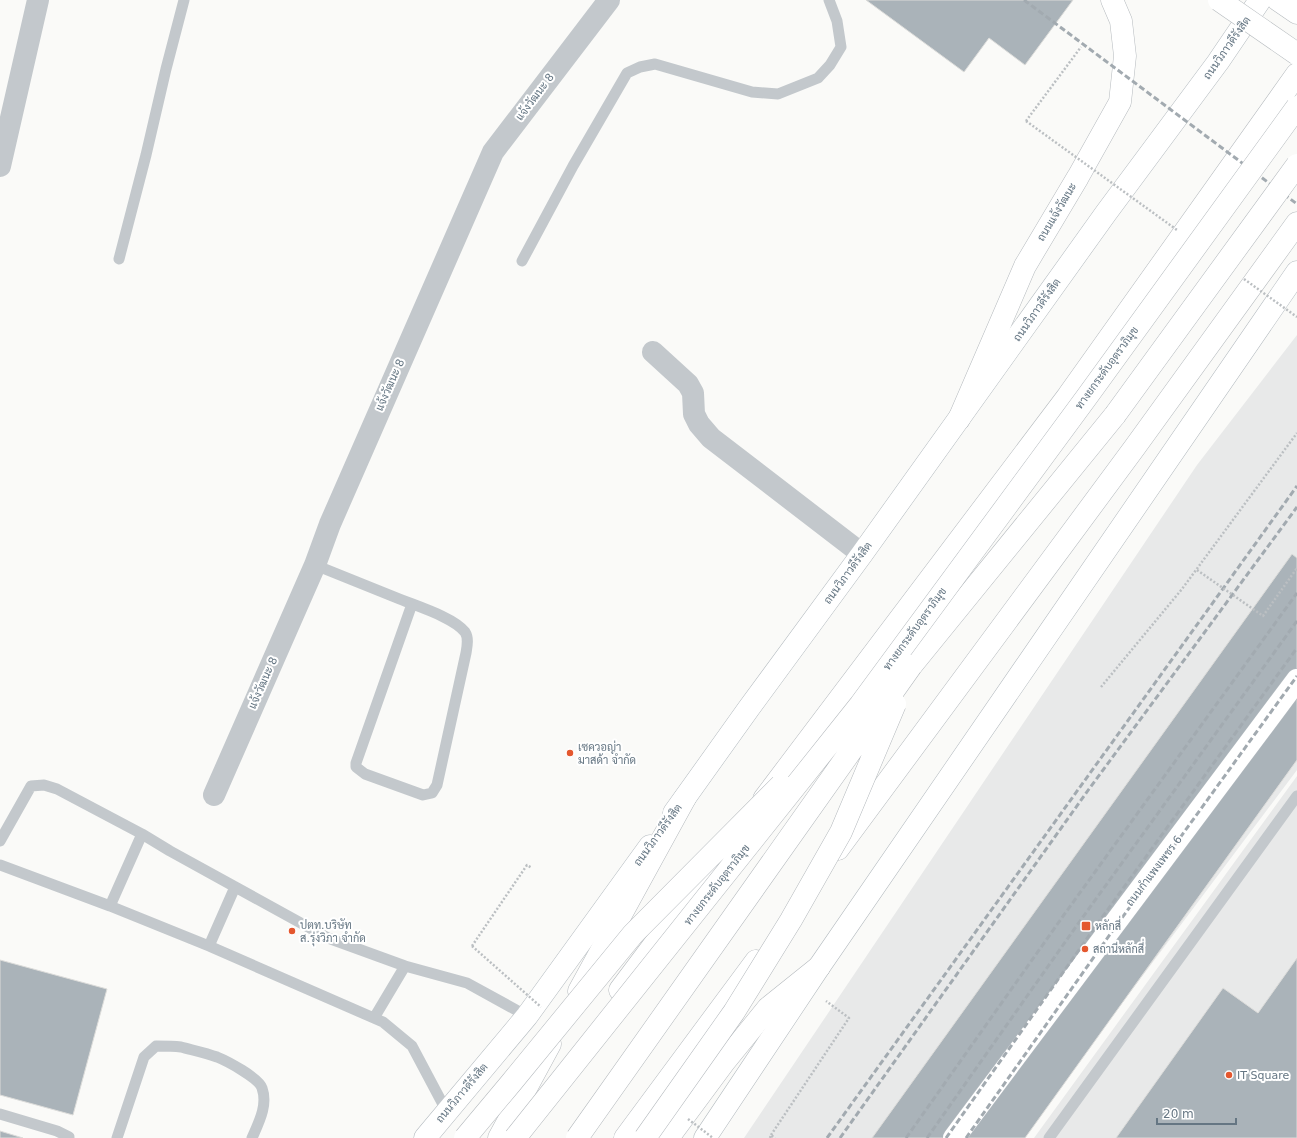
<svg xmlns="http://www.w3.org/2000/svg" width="1297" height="1138" font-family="'DejaVu Sans',Sarabun,sans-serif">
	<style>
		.built { fill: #e8e9e9 }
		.building { fill: #aab3b9; stroke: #dcdcda }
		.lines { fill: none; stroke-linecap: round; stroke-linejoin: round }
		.secondary-casing { stroke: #b3babf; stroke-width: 23 }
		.primary-casing { stroke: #b5babe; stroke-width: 23 }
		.highway-casing { stroke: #b4b9bd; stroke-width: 23 }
		.path { stroke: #bbbfc2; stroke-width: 2.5; stroke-dasharray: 2 2; stroke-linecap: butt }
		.lane { stroke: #c3c8cc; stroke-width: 11 }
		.street { stroke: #c3c8cc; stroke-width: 22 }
		.secondary { stroke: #fff; stroke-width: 22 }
		.primary { stroke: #fff; stroke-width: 22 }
		.highway { stroke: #fff; stroke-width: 22 }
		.rail { stroke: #a2aab0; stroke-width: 3; stroke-dasharray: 6 3; stroke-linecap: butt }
		.primary-bridge-casing { stroke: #b5babe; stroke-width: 23; stroke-linecap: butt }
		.highway-bridge-casing { stroke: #b4b9bd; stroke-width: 23; stroke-linecap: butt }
		.path-bridge { stroke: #bbbfc2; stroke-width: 2.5; stroke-dasharray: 2 2; stroke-linecap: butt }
		.primary-bridge { stroke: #fff; stroke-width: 22 }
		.highway-bridge { stroke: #fff; stroke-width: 22 }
		.poi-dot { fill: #e4572e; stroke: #fff; stroke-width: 1.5 }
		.labels { text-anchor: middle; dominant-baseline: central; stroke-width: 4; stroke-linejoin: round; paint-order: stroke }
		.street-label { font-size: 11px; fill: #657683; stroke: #fff }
		.poi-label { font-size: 11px; fill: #657683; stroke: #fff; text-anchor: start }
	</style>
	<rect width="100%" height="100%" fill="#fafaf8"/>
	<path class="built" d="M1297,335V770L1021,1138H744L1197,465Z
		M1297,776V1138H1034Z"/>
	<path class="building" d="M866,0H1073L1025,65L989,38L964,72Z
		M1292,554L1297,558V760L1025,1138H872Z
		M1297,958V1138H1116L1223,988L1258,1013Z
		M0,960L107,989L73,1115L0,1095Z
		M0,1131L23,1138H0Z"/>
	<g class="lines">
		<g class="secondary-casing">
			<path id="secondary" d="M674,813L749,708L862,554L1106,213L1218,62L1260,0
				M425,1138L527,1016L650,846
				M705,1138L819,967L1297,272
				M954,1138L1297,680"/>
		</g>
		<g class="primary-casing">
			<path id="primary" d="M1278,0L1297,13
				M959,419L1025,266L1078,177L1120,102L1125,56L1121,21L1112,0"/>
		</g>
		<g class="highway-casing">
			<path id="highway" d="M911,666L1115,415
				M764,799L1068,396L1297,74
				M838,849L1135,447L1297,223
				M620,990L723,853
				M579,991L685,798
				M499,1138L550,1044
				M625,1138L756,961
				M668,1138L725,1061L768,1008L819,967"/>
		</g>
		<path class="path" d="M1026,121L1081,47
			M1253,609L1263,616L1297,568
			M1101,687L1182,589L1297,433
			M472,946L527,865L532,868
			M771,1135L849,1018L826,1001
			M770,1138L771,1135L775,1138"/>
		<path class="lane" d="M119,259L146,155L166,69L184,0
			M522,261L573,166L627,73L640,67L655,64L752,92L778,94L818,78L830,65L841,47L837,21L829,0
			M315,565C342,576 370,587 397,598C416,606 453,617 465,632C469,638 467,647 466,653L437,785L432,793L423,795L365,774L356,767V763L412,604
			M0,841L31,786L44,785L57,789L142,834L170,851L328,938L405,966L467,983L527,1016
			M0,865L110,906L209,946L383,1022L412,1046L447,1112
			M110,906L142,834
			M209,946L235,887
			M374,1018L405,966
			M0,1114L57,1131L69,1137V1138
			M117,1138L144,1057L156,1046C164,1046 173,1046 181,1047C192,1050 206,1053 217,1057C227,1061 259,1078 262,1088C268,1105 259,1122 252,1138
			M1049,1138L1297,796"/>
		<path class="street" d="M0,166L38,0
			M653,352L688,384L693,393L694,414L699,424L711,438L862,554
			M214,795L315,565L330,524L493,152L609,0"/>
		<use href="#secondary" class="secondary"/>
		<use href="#primary" class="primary"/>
		<use href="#highway" class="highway"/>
		<path class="rail" d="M1024,0L1297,204
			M827,1138L1297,486
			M840,1138L1089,789L1297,507
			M906,1138L1066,912L1297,593
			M927,1138L1080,921L1297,621
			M946,1138L1093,930L1297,648
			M966,1138L1106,940L1297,676"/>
		<g class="primary-bridge-casing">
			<path id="primary-bridge" d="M1219,0L1297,54"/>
		</g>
		<g class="highway-bridge-casing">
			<path id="highway-bridge" d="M1115,415L1297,165
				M465,1138L511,1083L633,934L781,785
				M515,1138L860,705L1086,398L1297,107
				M577,1138L911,666
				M645,1138L734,1012L791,920L841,832L895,704"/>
		</g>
		<path class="path-bridge" d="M1026,121L1177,230
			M1244,279L1297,317
			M1197,570L1253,609
			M472,946L541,1007
			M688,1119L713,1138"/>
		<use href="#primary-bridge" class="primary-bridge"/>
		<use href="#highway-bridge" class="highway-bridge"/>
	</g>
	<g class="poi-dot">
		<circle cx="570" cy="753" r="4"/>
		<rect x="1081" y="921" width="10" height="10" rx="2"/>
		<circle cx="292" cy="931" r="4"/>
		<circle cx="1085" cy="949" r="4"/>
		<circle cx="1229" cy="1075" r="4"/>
	</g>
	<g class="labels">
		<g class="street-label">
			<text transform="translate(1227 48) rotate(-55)">ถนนวิภาวดีรังสิต</text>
			<text transform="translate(535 97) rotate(-53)">แจ้งวัฒนะ 8</text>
			<text transform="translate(1057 212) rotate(-59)">ถนนแจ้งวัฒนะ</text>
			<text transform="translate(1037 310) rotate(-55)">ถนนวิภาวดีรังสิต</text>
			<text transform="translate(1107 368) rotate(-54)">ทางยกระดับอุตราภิมุข</text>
			<text transform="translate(390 385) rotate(-66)">แจ้งวัฒนะ 8</text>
			<text transform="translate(848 573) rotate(-54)">ถนนวิภาวดีรังสิต</text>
			<text transform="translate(915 629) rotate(-54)">ทางยกระดับอุตราภิมุข</text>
			<text transform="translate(263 683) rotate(-66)">แจ้งวัฒนะ 8</text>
			<text transform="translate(658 835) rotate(-54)">ถนนวิภาวดีรังสิต</text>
			<text transform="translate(1154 871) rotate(-53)">ถนนกำแพงเพชร 6</text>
			<text transform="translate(717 885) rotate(-52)">ทางยกระดับอุตราภิมุข</text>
			<text transform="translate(462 1093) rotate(-50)">ถนนวิภาวดีรังสิต</text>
		</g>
		<g class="poi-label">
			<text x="578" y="747">เซควอญ่า<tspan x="578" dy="13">มาสด้า จำกัด</tspan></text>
			<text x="300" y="925">ปตท.บริษัท<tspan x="300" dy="13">ส.รุ่งวิภา จำกัด</tspan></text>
			<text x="1095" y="926">หลักสี่</text>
			<text x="1093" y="949">สถานีหลักสี่</text>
			<text x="1237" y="1075">IT Square</text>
		</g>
	</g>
	<path d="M1157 1118v6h79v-6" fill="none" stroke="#657683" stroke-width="2"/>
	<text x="1163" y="1118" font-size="12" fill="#657683" stroke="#ffffff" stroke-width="3" paint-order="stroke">20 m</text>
</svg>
